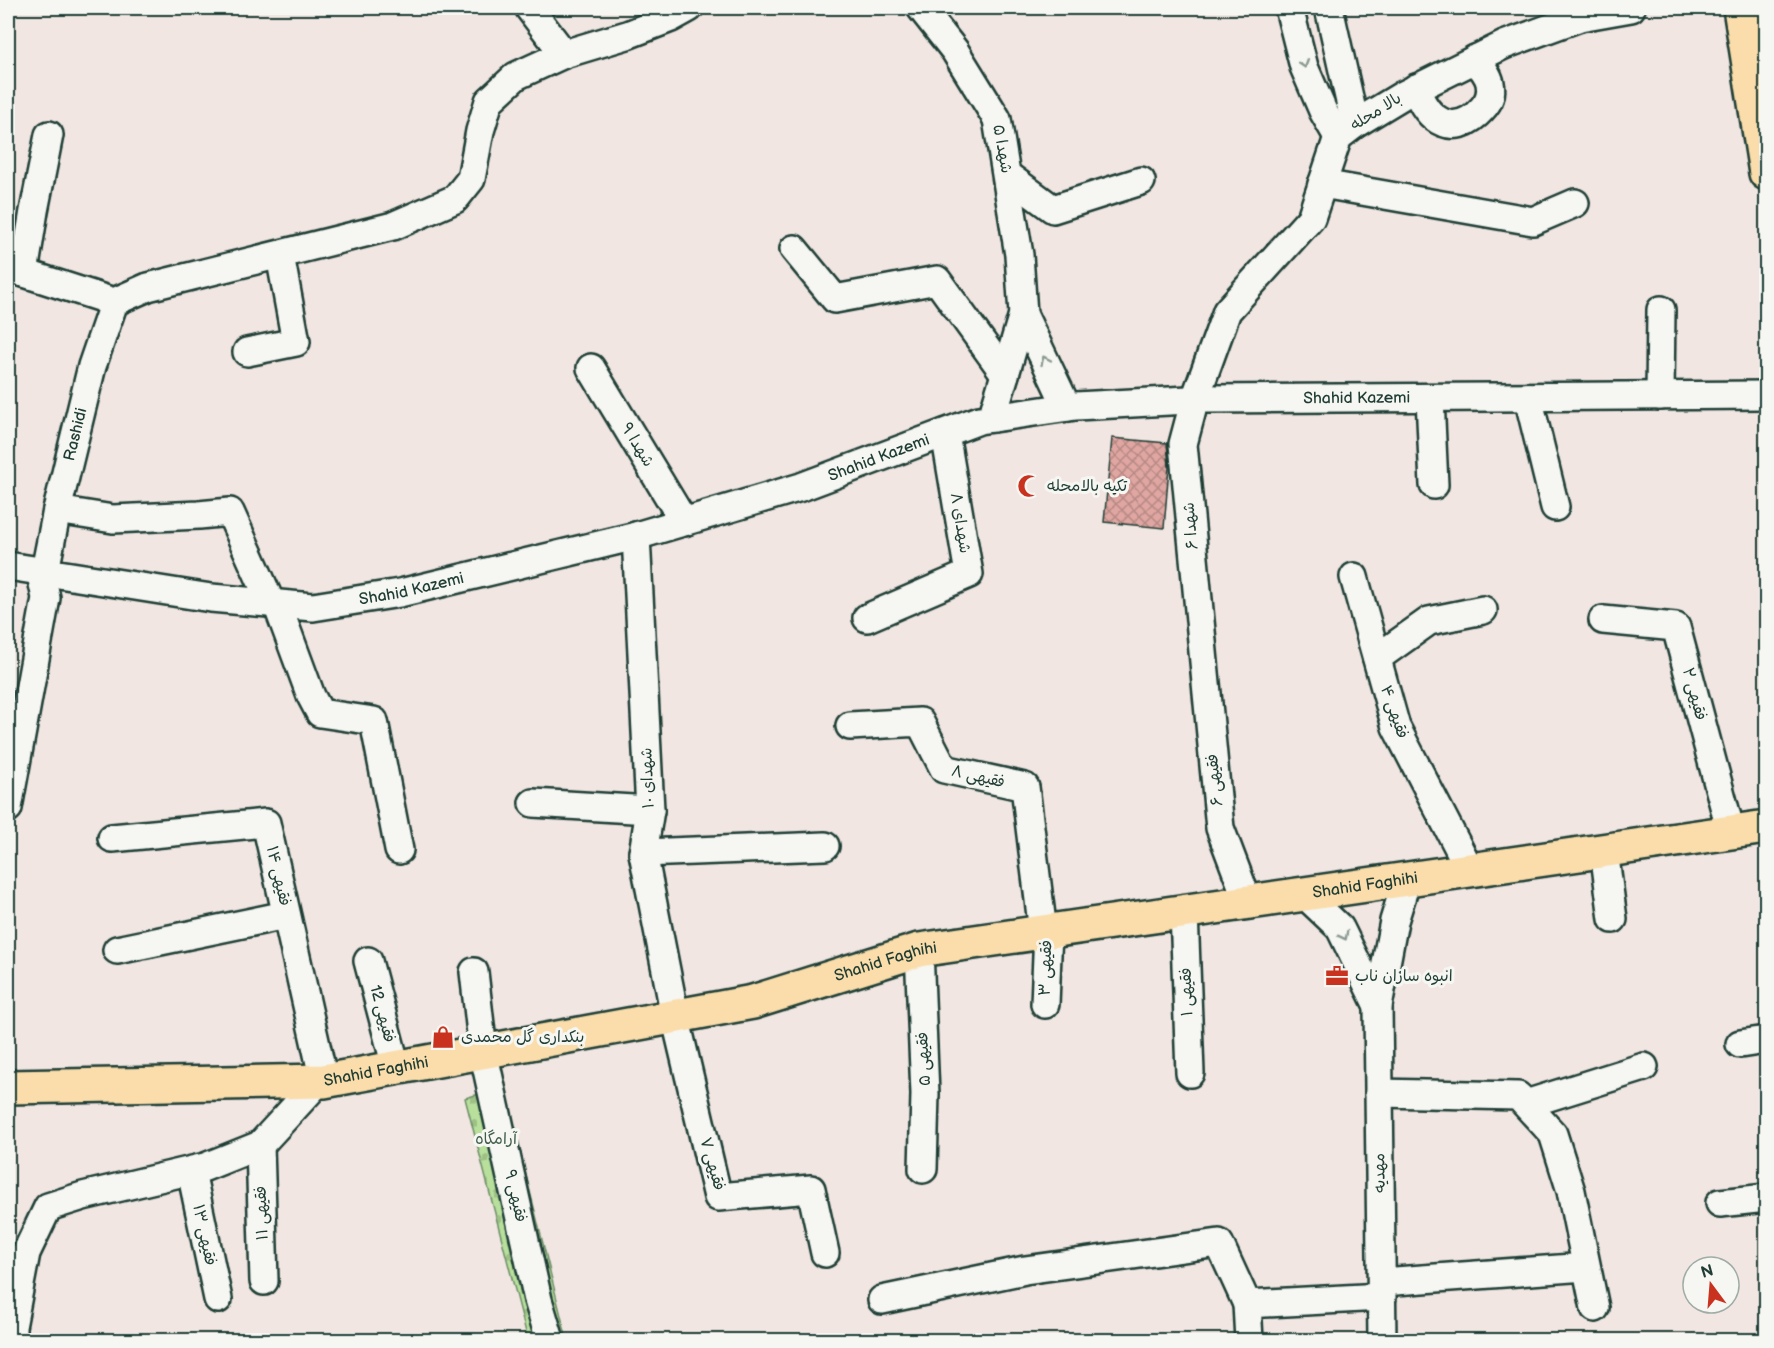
<svg xmlns="http://www.w3.org/2000/svg" width="1774" height="1348" font-family="'Balsamiq Sans','Playpen Sans Arabic',sans-serif">
	<style>
		.cemetery { fill: url(#cemetery-stones); stroke: #6c8e68; stroke-width: 1.5 }
		.building { fill: url(#building-cross-hatch); stroke: #1f3d34; stroke-width: 1.5 }
		.lines { fill: none; stroke-linecap: round; stroke-linejoin: round }
		.minor-casing { stroke: #1f3d34; stroke-width: 32 }
		.major-casing { stroke: #1f3d34; stroke-width: 38 }
		.minor { stroke: #f6f6f2; stroke-width: 27 }
		.major { stroke: #faddab; stroke-width: 33 }
		.oneway { stroke: #8a9a93 }
		.labels { text-anchor: middle; dominant-baseline: central; stroke-width: 6; stroke-linejoin: round; paint-order: stroke }
		.street-label { font-size: 16px; fill: #1f3d34; stroke: #f6f6f2 }
		.poi-label { font-size: 16px; fill: #1f3d34; stroke: #f6f6f2; text-anchor: start }
		.park-label { font-size: 16px; fill: #3e5d49; stroke: #f6f6f2 }
	</style>
	<defs>
		<pattern id="cemetery-stones" width="16" height="16" patternUnits="userSpaceOnUse" patternTransform="scale(1.5)"><rect width="16" height="16" fill="#b8df9b"/><path d="M2 7V4a2 2 0 0 1 4 0v3zM10 15v-3a2 2 0 0 1 4 0v3z" fill="#9ec086"/></pattern>
		<pattern id="building-cross-hatch" width="8" height="8" patternUnits="userSpaceOnUse" patternTransform="scale(1.5)"><rect width="8" height="8" fill="#e0a6a1"/><path d="M0 0l8 8M0 8l8-8" fill="none" stroke="#b58884"/></pattern>
	</defs>
	<rect width="100%" height="100%" fill="#f2e6e2"/>
	<filter id="ink" filterUnits="userSpaceOnUse"><feTurbulence type="fractalNoise" baseFrequency=".0167" numOctaves="2"/><feDisplacementMap in="SourceGraphic" scale="12" xChannelSelector="R" yChannelSelector="G"/><feConvolveMatrix kernelMatrix="1 2 1 2 8 2 1 2 1" color-interpolation-filters="sRGB"/></filter>
	<g filter="url(#ink)">
		<path class="cemetery" d="M504,1087L567,1340H528L465,1098Z"/>
		<path class="building" d="M1112,438L1167,443L1169,467L1164,528L1104,522Z"/>
		<g class="lines">
			<g class="minor-casing">
				<g id="minor">
					<path d="M529,8L564,54"/>
					<path d="M921,8L955,51L997,119L1019,255L1023,314L1067,407"/>
					<path d="M1289,8L1304,67L1323,111L1338,137"/>
					<path d="M1329,8L1355,124"/>
					<path d="M1416,88C1427,122 1455,139 1482,109C1489,102 1492,93 1490,83C1488,74 1481,66 1475,59"/>
					<path d="M1007,175L1053,209L1141,181"/>
					<path d="M1322,184L1533,221L1575,203"/>
					<path d="M794,249L835,299L937,280L1005,374"/>
					<path d="M8,265L24,273L114,302L148,287L393,226L455,199L471,179L480,131L489,101L516,76L564,54L627,35L671,18L689,8"/>
					<path d="M24,273L34,211L49,135"/>
					<path d="M247,352L296,342L280,255"/>
					<path d="M591,368L684,522"/>
					<path d="M1660,396L1661,310"/>
					<path d="M1528,397L1555,507"/>
					<path d="M1430,398L1434,485"/>
					<path d="M992,418L1023,314"/>
					<path d="M57,510L113,519L199,515L230,512L271,603"/>
					<path d="M636,536L650,810L643,853L675,1016L718,1197L811,1189L825,1253"/>
					<path id="s1" d="M8,566L211,598L313,607L400,593L636,536L801,487L979,420L1076,406L1207,399L1766,395"/>
					<path id="s2" d="M45,571L57,510L92,366L114,302"/>
					<path d="M1354,577L1396,727L1470,870"/>
					<path d="M277,604L311,696L320,713L374,721L399,850"/>
					<path d="M867,618L969,574L945,433"/>
					<path d="M1603,620L1676,627L1731,832"/>
					<path d="M1377,658L1429,621L1483,610"/>
					<path d="M850,726L920,722L944,769L1025,787L1043,932"/>
					<path d="M533,803L650,810"/>
					<path d="M8,808L46,598L40,570"/>
					<path d="M112,838L266,823L324,1081"/>
					<path d="M1604,850L1613,919"/>
					<path d="M643,853L825,846"/>
					<path d="M1304,894L1340,928L1378,1006"/>
					<path d="M1248,902L1220,828L1183,444L1195,399L1227,311L1311,218L1338,137L1355,124L1403,95L1504,45L1580,17L1631,8"/>
					<path d="M1184,912L1190,1073"/>
					<path d="M117,950L286,915"/>
					<path d="M919,950L925,1094L923,1169"/>
					<path d="M368,961L396,1067"/>
					<path d="M474,972L483,1051L538,1300L550,1340"/>
					<path d="M1045,1004L1048,931"/>
					<path d="M1740,1044L1766,1040"/>
					<path d="M1379,1093L1518,1096L1553,1134L1571,1191L1595,1308"/>
					<path d="M1526,1104L1644,1067"/>
					<path d="M260,1145L264,1281"/>
					<path d="M191,1171L218,1299"/>
					<path d="M1720,1203L1766,1198"/>
					<path d="M1382,1282L1586,1267"/>
					<path d="M882,1300L1025,1270L1219,1243L1247,1304L1382,1297"/>
					<path d="M1247,1304L1249,1340"/>
					<path d="M12,1340V1327L26,1253L48,1207L83,1196L205,1167L260,1145L319,1081"/>
					<path d="M1382,1340L1378,1006L1394,921L1407,879"/>
				</g>
			</g>
			<g class="major-casing">
				<g id="major">
					<path d="M1740,8L1766,173"/>
					<path d="M1765,8L1766,15"/>
					<path id="s3" d="M8,1087L324,1081L753,1002L919,950L1766,827"/>
				</g>
			</g>
			<use href="#minor" class="minor"/>
			<use href="#major" class="major"/>
		</g>
		<defs><path id="oneway-chevron" d="M-2-3.5L2.5 0L-2 3.5" fill="none" stroke-width="1.6" stroke-linecap="round" stroke-linejoin="round" transform="scale(1.5)"/></defs>
		<g class="oneway">
			<use href="#oneway-chevron" transform="translate(1304 64) rotate(72)"/>
			<use href="#oneway-chevron" transform="translate(1045 360) rotate(-115)"/>
			<use href="#oneway-chevron" transform="translate(1344 936) rotate(63)"/>
		</g>
	</g>
	<defs>
		<g id="mosque-bare" transform="scale(1.8)"><path d="M3.5-4.9A6 6 0 1 0 3.5 4.9A5 5 0 1 1 3.5-4.9Z" fill="#c8321e" stroke="#f6f6f2" stroke-width="2.5" paint-order="stroke"/></g>
		<g id="office-bare" transform="scale(1.8)"><path d="M-6-3h4V-5.5h4V-3h4V5H-6ZM-1-4.5V-3h2v-1.5ZM-6 0V1H6V0Z" fill="#c8321e" stroke="#f6f6f2" stroke-width="2.5" paint-order="stroke"/></g>
		<g id="shop-bare" transform="scale(1.8)"><path d="M-5-2.5h2.3a2.7 3.5 0 0 1 5.4 0H5L5.5 6h-11ZM-1.5-2.5h3a1.5 2.3 0 0 0-3 0Z" fill="#c8321e" stroke="#f6f6f2" stroke-width="2.5" paint-order="stroke"/></g>
	</defs>
	<g fill-rule="evenodd">
		<use href="#mosque-bare" x="1029" y="486"/>
		<use href="#office-bare" x="1337" y="976"/>
		<use href="#shop-bare" x="443" y="1037"/>
	</g>
	<g class="labels">
		<g class="street-label">
			<text transform="translate(1376 112) rotate(-32)">بالا محله</text>
			<text transform="translate(1002 149) rotate(80)">شهدا ۵</text>
			<text stroke="none"><textPath href="#s1" startOffset="1380">Shahid Kazemi</textPath></text>
			<text stroke="none"><textPath href="#s2" startOffset="140">Rashidi</textPath></text>
			<text transform="translate(637 445) rotate(59)">شهدا ۹</text>
			<text stroke="none"><textPath href="#s1" startOffset="894">Shahid Kazemi</textPath></text>
			<text transform="translate(960 523) rotate(81)">شهدای ۸</text>
			<text transform="translate(1191 526) rotate(-95)">شهدا ۶</text>
			<text stroke="none"><textPath href="#s1" startOffset="408">Shahid Kazemi</textPath></text>
			<text transform="translate(1694 694) rotate(75)">فقیهی ۲</text>
			<text transform="translate(1394 712) rotate(71)">فقیهی ۴</text>
			<text transform="translate(978 777) rotate(13)">فقیهی ۸</text>
			<text transform="translate(648 778) rotate(-92)">شهدای ۱۰</text>
			<text transform="translate(1215 780) rotate(-96)">فقیهی ۶</text>
			<text transform="translate(278 876) rotate(77)">فقیهی ۱۴</text>
			<text stroke="none"><textPath href="#s3" startOffset="1377">Shahid Faghihi</textPath></text>
			<text stroke="none"><textPath href="#s3" startOffset="891">Shahid Faghihi</textPath></text>
			<text transform="translate(1046 968) rotate(-88)">فقیهی ۳</text>
			<text transform="translate(1187 992) rotate(-92)">فقیهی ۱</text>
			<text transform="translate(382 1014) rotate(75)">فقیهی 12</text>
			<text transform="translate(924 1059) rotate(-93)">فقیهی ۵</text>
			<text stroke="none"><textPath href="#s3" startOffset="369">Shahid Faghihi</textPath></text>
			<text transform="translate(712 1164) rotate(74)">فقیهی ۷</text>
			<text transform="translate(1380 1173) rotate(-91)">مهدیه</text>
			<text transform="translate(515 1196) rotate(77)">فقیهی ۹</text>
			<text transform="translate(262 1213) rotate(-92)">فقیهی ۱۱</text>
			<text transform="translate(204 1235) rotate(78)">فقیهی ۱۳</text>
		</g>
		<g class="poi-label">
			<text x="1047" y="486">تکیه بالامحله</text>
			<text x="1355" y="976">انبوه سازان ناب</text>
			<text x="461" y="1037">بنکداری گل محمدی</text>
		</g>
		<g class="park-label">
			<text x="496" y="1139">آرامگاه</text>
		</g>
	</g>
	<rect width="1774" height="1348" fill="none" stroke="#f6f6f2" stroke-width="30"/>
	<rect x="15" y="15" width="1744" height="1318" fill="none" stroke="#1f3d34" stroke-width="2" filter="url(#ink)"/>
	<g transform="translate(1711 1285) rotate(344)"><circle r="28" fill="#f6f6f2" stroke="#a0aca6" stroke-width="1.5"/>
	<path d="M0-4.5L10 22L0 15L-10 22Z" fill="#c8321e"/>
	<text y="-9" font-size="16" font-weight="bold" text-anchor="middle" fill="#1f3d34">N</text>
	</g>
</svg>
